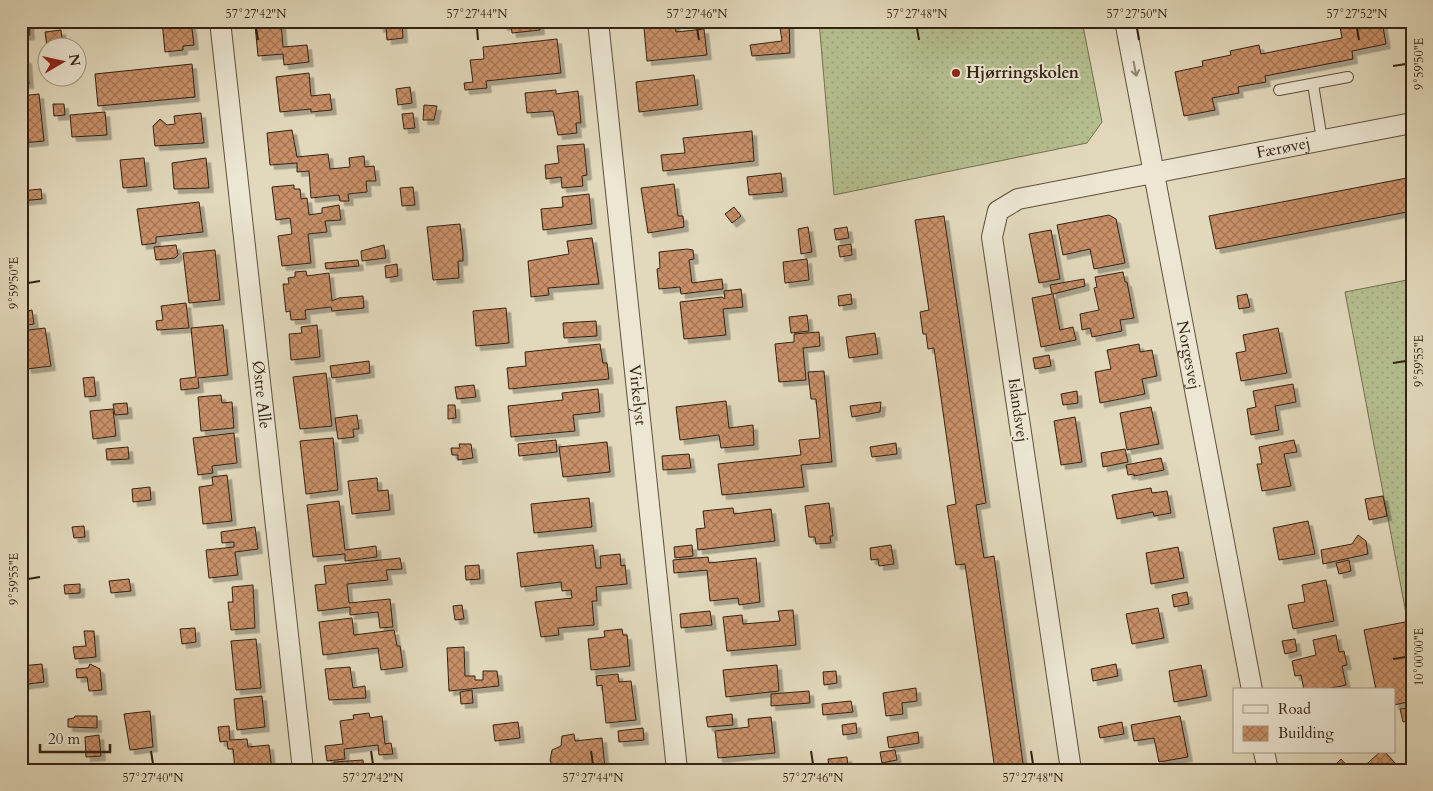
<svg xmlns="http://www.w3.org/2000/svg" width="1433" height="791" font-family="Cardo,serif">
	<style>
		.grass { fill: url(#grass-dots); stroke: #747050 }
		.building { fill: url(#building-cross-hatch); stroke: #332212; filter: url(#shadow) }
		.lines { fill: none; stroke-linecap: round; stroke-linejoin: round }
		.service-casing { stroke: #5f503c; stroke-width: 12 }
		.minor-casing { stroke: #5f503c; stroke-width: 22 }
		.service { stroke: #ece6d3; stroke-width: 10 }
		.minor { stroke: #ece6d3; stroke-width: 20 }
		.oneway { stroke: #908472 }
		.ticks { fill: none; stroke: #332212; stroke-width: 2 }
		.poi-dot { fill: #8f2418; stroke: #ece6d3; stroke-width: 2 }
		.labels { text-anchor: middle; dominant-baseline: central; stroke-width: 4; stroke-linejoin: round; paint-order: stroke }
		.poi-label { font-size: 16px; font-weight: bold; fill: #332212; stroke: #ece6d3; text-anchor: start }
		.street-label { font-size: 16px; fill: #332212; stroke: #ece6d3 }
		.neatline { fill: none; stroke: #332212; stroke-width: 2 }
		.ticks-label { font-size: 12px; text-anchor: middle; fill: #332212 }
	</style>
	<defs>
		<pattern id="grass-dots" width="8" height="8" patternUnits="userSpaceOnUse" patternTransform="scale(1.25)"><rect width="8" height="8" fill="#b5bf8f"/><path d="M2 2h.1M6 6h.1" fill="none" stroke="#9ca47a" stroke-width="1.8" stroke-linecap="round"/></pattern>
		<pattern id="building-cross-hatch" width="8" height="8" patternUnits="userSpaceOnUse" patternTransform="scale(1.25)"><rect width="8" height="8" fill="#c99068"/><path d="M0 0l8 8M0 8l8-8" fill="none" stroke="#a47554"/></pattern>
		<filter id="shadow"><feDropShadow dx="4.5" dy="4.5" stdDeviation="0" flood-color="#0004"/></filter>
	</defs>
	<rect width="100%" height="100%" fill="#e2d9bc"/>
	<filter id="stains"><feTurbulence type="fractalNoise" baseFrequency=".004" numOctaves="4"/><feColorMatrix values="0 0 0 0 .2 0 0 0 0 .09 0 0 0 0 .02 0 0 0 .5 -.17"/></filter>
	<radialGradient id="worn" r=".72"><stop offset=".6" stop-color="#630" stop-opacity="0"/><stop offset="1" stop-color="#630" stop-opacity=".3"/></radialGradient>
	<path class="grass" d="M819,21H1082L1102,122L1087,143L834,195Z
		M1412,279V645L1345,292Z"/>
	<path class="building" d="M21,21H29L30,35L21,36Z
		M162,21H191L194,45L183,46V50L165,52Z
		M266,21H281L283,47L307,45L309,62L284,65L283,54L258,56L255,25L266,24Z
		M379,21H402L403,38L387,40L386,27L379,28Z
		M503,21H539L540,30L512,33L511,25L503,26Z
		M658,21H675L676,32L704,29L707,55L647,61L644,28L659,27Z
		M779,21H789L790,53L752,56L750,45L782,41Z
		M1339,21H1382L1386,44L1352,51L1353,59L1265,76L1266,82L1238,87L1239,93L1212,98L1215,110L1184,116L1175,72L1203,66L1202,61L1231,55L1230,51L1259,45L1261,54L1342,38Z
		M61,30L63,48H48V54L45,32Z
		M557,39L561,73L486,81L487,88L465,90L464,83L473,82L470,60L484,59L483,47Z
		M21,45L23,59H27L29,84H21Z
		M192,64L195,97L98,106L95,74Z
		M309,73L311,96L330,94L332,110L311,112V109L280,112L276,77Z
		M694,75L698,105L639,112L636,82Z
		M410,87L412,103L398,105L396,89Z
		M556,90V94L578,91L581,123H576L577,133L558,135L553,111L527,113L525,93Z
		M39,94L44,141L21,143V96Z
		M53,104H64L65,115L54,116Z
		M424,105L437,106L434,120H423Z
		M105,112L107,135L72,137L70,115Z
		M201,113L204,143L155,146L153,126L160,119L167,125L175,124L174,116Z
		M413,113L415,128L404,129L402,114Z
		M292,130L297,157L328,154L330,169L350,167L349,158L364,156L365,167L374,166L376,181H366L367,192L348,194L349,201H340L339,195L311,198L309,171L297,172V163L270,165L267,133Z
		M752,131L754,161L663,171L661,155L685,153L683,138Z
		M584,144L587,175L582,176L583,186L562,188L561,177L546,179L545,165L559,163L557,146Z
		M144,158L147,186L123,188L120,160Z
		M206,158L209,188L174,189L172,163Z
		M781,173L783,192L749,195L747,177Z
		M1412,177V211L1216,249L1209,216Z
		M674,184L678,216H683L684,227L648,233L641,188Z
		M294,185V189H300L301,199L307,198L309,215L322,213V208L339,205L341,220L325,221L327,232L308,234L311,263L282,266L278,236L292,234L290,218L276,220L272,187Z
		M413,187L415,205L402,206L400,188Z
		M41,189L42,199L21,201V191Z
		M589,194L592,224L543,230L541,209L563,207L562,197Z
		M199,202L203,232L156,237V243L142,245L137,209Z
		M734,207L741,216L732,223L725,214Z
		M1109,215L1116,219L1125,263L1094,269L1090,249L1063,255L1057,225Z
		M944,216L986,503L976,505L984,558L994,556L1024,770H995L965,564L956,565L947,506L956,504L934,348L928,349L926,334H923L920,312L929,310L915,220Z
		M460,224L463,252V261H458L459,278L433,280L427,227Z
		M808,227L812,252L801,254L798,229Z
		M847,227L849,238L836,240L834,229Z
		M1051,230L1060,279L1039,283L1029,234Z
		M592,238L599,284L548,288L549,295L531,297L528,261L569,254L567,241Z
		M851,244L852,255L840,257L838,246Z
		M176,245L178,255L175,258L156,260L154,247Z
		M384,245L386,258L362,261L361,251Z
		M687,249L693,250L694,259L689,260L692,283L722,279L723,289L681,294L680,287L659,289L657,269L660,268L659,252Z
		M215,250L220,300L189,303L183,253Z
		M807,259L809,280L785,283L783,262Z
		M358,260L359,266L326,269L325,263Z
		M397,264L398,276L386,278L385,266Z
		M306,271L307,276L329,273L332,301L339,298L363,296L364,308L332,311L331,307L305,310L306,319L291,320L290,311L286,312L283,284H289L288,278L295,277V272Z
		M1123,272L1125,282H1127L1134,318L1120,320L1122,331L1092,337L1090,328L1082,330L1080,314L1099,310L1094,288L1097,287L1095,277Z
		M1084,279L1085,286L1053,294L1060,330L1073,327L1076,340L1041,347L1032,298L1052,294L1050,285Z
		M741,289L743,307L723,309L726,335L684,339L680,302L722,297L725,299L724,291Z
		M851,294L852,304L839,306L838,296Z
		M1247,294L1250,307L1239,309L1237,296Z
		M186,303L189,328L157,330L156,321L163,320L161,306Z
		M506,308L509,343L476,346L473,311Z
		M32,310L34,324L21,326V312Z
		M807,315L809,331L791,333L789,317Z
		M596,321L597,336L564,338L563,323Z
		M223,325L228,375L198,378L199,388L181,390L180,379L196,377L191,328Z
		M317,325L320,357L291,360L289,334L302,333L301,327Z
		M45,328L51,366L27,369L21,331Z
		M1278,328L1287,373L1241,381L1236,353L1246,351L1243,335Z
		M819,332L820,346L803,348L806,380L779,382L775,344L794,342V334Z
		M875,333L878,354L849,358L846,337Z
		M600,344L603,363H607L609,379L509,389L507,368L526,366L525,352Z
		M1139,344L1140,352L1152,350L1157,376L1142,379L1145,394L1100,403L1095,372L1111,369L1107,350Z
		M1049,355L1051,366L1035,369L1033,358Z
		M369,361L370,373L332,378L330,366Z
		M824,371L832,462L801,465L804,487L722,495L718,464L801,455L799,440L820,438L816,399H811L808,372Z
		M326,373L332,426L300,429L293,377Z
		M94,377L96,396L85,397L83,378Z
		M1293,384L1296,402L1275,406L1279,430L1251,435L1247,409L1256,407L1253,391Z
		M474,385L476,397L457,399L455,387Z
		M598,389L600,412L573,415L575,431L511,437L508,406L563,400L562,393Z
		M1077,391L1078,403L1063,405L1061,394Z
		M221,395L222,403L232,402L234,428L201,431L198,397Z
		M726,401L729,428L753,425L754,445L721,448L719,435L680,440L676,407Z
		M881,402L880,412L852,417L850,406Z
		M127,403L128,414L115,415L113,404Z
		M448,405H455L456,418L448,419Z
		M1151,407L1159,444L1127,450L1120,413Z
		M113,409L116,436L93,439L90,411Z
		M357,415L359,429H353L354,437L338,439L335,418Z
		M1075,417L1082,462L1061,465L1054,421Z
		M234,433L237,463L212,466L213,473L198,475L193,438Z
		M333,438L338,490L306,494L300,441Z
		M556,440L557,452L519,456L518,444Z
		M1294,440L1297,452L1284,454L1291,486L1262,491L1257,464H1262L1259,447Z
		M607,442L610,472L563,477L559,447Z
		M896,443L897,454L872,457L870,447Z
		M459,444H471L473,458L458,460V455H452L451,448H460Z
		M128,447L129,459L107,460L106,449Z
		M1125,449L1128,462L1103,467L1101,453Z
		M689,454L691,468L663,470L662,456Z
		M1161,458L1164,470L1134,476V474L1128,475L1126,465Z
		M227,475L232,521L203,524L199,487L213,485L212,477Z
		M377,478L378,491L388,490L390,510L352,514L348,481Z
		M150,487L151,500L133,502L132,489Z
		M1151,488L1152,493L1167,491L1171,513L1154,516L1153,512L1117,519L1112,495Z
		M1383,496L1387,516L1369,520L1365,499Z
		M589,498L592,527L534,533L531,504Z
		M339,501L345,550L376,546L377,557L345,561V554L313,557L307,505Z
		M829,503L833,536H830L831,543L816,544L815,537H809L805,506Z
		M733,508L734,514L771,509L775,541L698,550L696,529L705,528L703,511Z
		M1308,521L1315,554L1279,560L1273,528Z
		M84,526L85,537L74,538L72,527Z
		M255,527L258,549L235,552L238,575L209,578L206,550L234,547V542L222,543L221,532Z
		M1358,535L1366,541L1368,554L1323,564L1321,550L1352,544Z
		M593,545L596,568H601L600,556L620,554L621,566L625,565L627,584L596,587L597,601H592L594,625L558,628L559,635L541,637L535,602L572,598L571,590L562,591L561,582L521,587L517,553Z
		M692,545L693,556L675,558L674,547Z
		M891,545L894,564L879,566L878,559L871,560L870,548Z
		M1178,547L1184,578L1151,584L1146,553Z
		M708,557L709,563L756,558L760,602L739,605L738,598L710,601L707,570L674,573L673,560Z
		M400,558L402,569L386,570L388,580L347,584L349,603L390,599L393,627L380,628L378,612L350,615V607L318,611L315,585L326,584L324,566Z
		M1349,560L1351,571L1339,574L1336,563Z
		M479,565L480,579L466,580L465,566Z
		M129,579L131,591L111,593L109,581Z
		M1326,580L1334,621L1293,629L1288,605L1305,602L1302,585Z
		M80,584V593L65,594L64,585Z
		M253,585L255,628L231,630L228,602H233L232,587Z
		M1187,592L1189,604L1174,607L1172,595Z
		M462,605L464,619L455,620L453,606Z
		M1158,608L1164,638L1132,644L1126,614Z
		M793,610L796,645L727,651L723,617L742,615L743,624L780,621L778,611Z
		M710,611L712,625L681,628L680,614Z
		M352,618L354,635L394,630L397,646H400L403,667L381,670L378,648L323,655L319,622Z
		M1410,621L1412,633V701L1394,705V690H1376L1364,630Z
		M195,628L196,642L182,644L180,629Z
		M622,629L623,635H627L630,666L591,670L588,639L605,637L604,631Z
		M84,631H94L96,657L75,659L73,647L86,646Z
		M1336,635L1339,652L1344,651L1347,665L1342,666L1346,685L1321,690H1304L1301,675L1295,676L1292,661L1316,655L1313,640Z
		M256,639L261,688L236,690L231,641Z
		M1295,639L1297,651L1285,654L1282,641Z
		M464,647L465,676H475V680H483V671H497L499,686L449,691L447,648Z
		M42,664L44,682L21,685V666Z
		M90,664L100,669L102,690L89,691L87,677L77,678L76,669L88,668Z
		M1116,664L1118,676L1093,681L1091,669Z
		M777,665L779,691L726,697L723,670Z
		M1201,665L1207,696L1174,702L1169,671Z
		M350,667L353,688L365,686L366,698L329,700L325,669Z
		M836,671L837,683L824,685L823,672Z
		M618,674L619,682L631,681L636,720L606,723L602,685L597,686L596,676Z
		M916,688L917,701L902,703L903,714L886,716L883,693Z
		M472,690L473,703L461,704L460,692Z
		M809,691L810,703L771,706V694Z
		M262,696L265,727L237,730L234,699Z
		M851,701L853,712L823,715L822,704Z
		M1412,708V720L1403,722L1400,709Z
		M150,711L153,747L130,750L124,714Z
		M369,713L370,718L382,716L385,744L391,743L393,754L379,755L378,745L344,749L345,759L327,761L325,746L343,744L340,721L354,719L353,715Z
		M732,714L733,725L708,727L706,717Z
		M75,716H97V728L68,727V719L74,718Z
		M1180,716L1188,757L1159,762L1154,738L1134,741L1131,725Z
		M771,717L775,753L718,758L715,731L749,727L748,719Z
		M518,722L520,738L495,741L493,725Z
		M1122,722L1124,734L1100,738L1098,727Z
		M856,723L857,733L843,735L842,725Z
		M229,726L230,740L247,739L248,747L269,745L272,770H235L233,749H228L227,741L220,742L218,727Z
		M643,728L644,740L619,742L618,731Z
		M918,732L919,743L889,748L887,737Z
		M574,734L575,741L602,738L605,768L560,770L554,767L550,761L552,750L561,746L562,736Z
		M99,735L101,756L86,757L85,737Z
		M895,750L897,760L882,763L880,752Z
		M1380,752H1385L1401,770H1360Z
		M847,757L848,769L829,770L828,759Z
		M1341,759L1351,770H1330Z
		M363,760L364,770H334V762Z"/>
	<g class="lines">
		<g class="service-casing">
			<path id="service" d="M1313,84L1322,140
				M1279,90L1348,77"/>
		</g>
		<g class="minor-casing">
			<g id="minor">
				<path id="s1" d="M220,21L303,770"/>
				<path id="s2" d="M598,21L677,770"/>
				<path id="s3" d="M1125,21L1252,690"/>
				<path d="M1264,752L1268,770"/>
				<path id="s4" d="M1071,770L992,237L998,211L1018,199L1412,123"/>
			</g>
		</g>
		<use href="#service" class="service"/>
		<use href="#minor" class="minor"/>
	</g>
	<defs><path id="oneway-shaft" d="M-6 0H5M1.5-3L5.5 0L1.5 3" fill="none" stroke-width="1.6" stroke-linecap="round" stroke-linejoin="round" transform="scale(1.25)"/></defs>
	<use class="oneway" href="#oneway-shaft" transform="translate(1135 69) rotate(79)"/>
	<path class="ticks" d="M256,28L258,40M477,28L478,40M697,28L699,40M917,28L919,40M1137,28L1139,40M1357,28L1359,40M1393,66L1406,64M28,283L40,281M1393,363L1406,361M28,579L40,577M1393,659L1406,657M151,751L153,764M371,751L373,764M591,751L593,764M811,751L813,764M1031,751L1033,764"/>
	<circle class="poi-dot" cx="956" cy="73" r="5"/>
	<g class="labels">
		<g class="poi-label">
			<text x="966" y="73">Hjørringskolen</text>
		</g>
		<g class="street-label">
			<text stroke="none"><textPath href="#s4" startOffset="859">Færøvej</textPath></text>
			<text stroke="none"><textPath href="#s3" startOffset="340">Norgesvej</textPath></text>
			<text stroke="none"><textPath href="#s1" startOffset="376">Østre Alle</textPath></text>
			<text stroke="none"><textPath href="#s2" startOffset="376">Virkelyst</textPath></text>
			<text transform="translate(1018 410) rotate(82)">Islandsvej</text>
		</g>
	</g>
	<rect width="1433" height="791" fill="none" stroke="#e2d9bc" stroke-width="55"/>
	<rect x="1233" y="688" width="162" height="65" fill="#ece6d3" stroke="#a29886"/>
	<rect x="1243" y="705" width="25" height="8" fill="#ece6d3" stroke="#a29886"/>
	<text x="1278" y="714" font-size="15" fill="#332212">Road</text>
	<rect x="1243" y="726" width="25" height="15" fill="url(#building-cross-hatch)" stroke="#a29886"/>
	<text x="1278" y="738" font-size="15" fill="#332212">Building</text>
	<g transform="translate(62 62) rotate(81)"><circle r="24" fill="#ece6d3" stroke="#a29886"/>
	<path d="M0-4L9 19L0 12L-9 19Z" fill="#8f2418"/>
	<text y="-8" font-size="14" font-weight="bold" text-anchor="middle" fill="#332212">N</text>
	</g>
	<path d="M40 744v8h70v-8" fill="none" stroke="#332212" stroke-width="2.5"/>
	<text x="48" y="744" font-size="15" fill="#332212" stroke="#ece6d3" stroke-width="4" paint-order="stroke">20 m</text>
	<rect x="28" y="28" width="1378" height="736" class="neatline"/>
	<g class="ticks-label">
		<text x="256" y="18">57°27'42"N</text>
		<text x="477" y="18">57°27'44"N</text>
		<text x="697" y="18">57°27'46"N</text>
		<text x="917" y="18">57°27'48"N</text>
		<text x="1137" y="18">57°27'50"N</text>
		<text x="1357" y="18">57°27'52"N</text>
		<text transform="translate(1419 64) rotate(-90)" y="4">9°59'50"E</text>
		<text transform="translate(14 283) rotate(-90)" y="4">9°59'50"E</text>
		<text transform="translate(1419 361) rotate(-90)" y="4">9°59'55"E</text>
		<text transform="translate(14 579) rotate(-90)" y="4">9°59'55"E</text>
		<text transform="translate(1419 657) rotate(-90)" y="4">10°00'00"E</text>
		<text x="153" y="782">57°27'40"N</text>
		<text x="373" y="782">57°27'42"N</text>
		<text x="593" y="782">57°27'44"N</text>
		<text x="813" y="782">57°27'46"N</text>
		<text x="1033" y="782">57°27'48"N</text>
	</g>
	<rect width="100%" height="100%" filter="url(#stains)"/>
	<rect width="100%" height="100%" fill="url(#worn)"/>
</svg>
